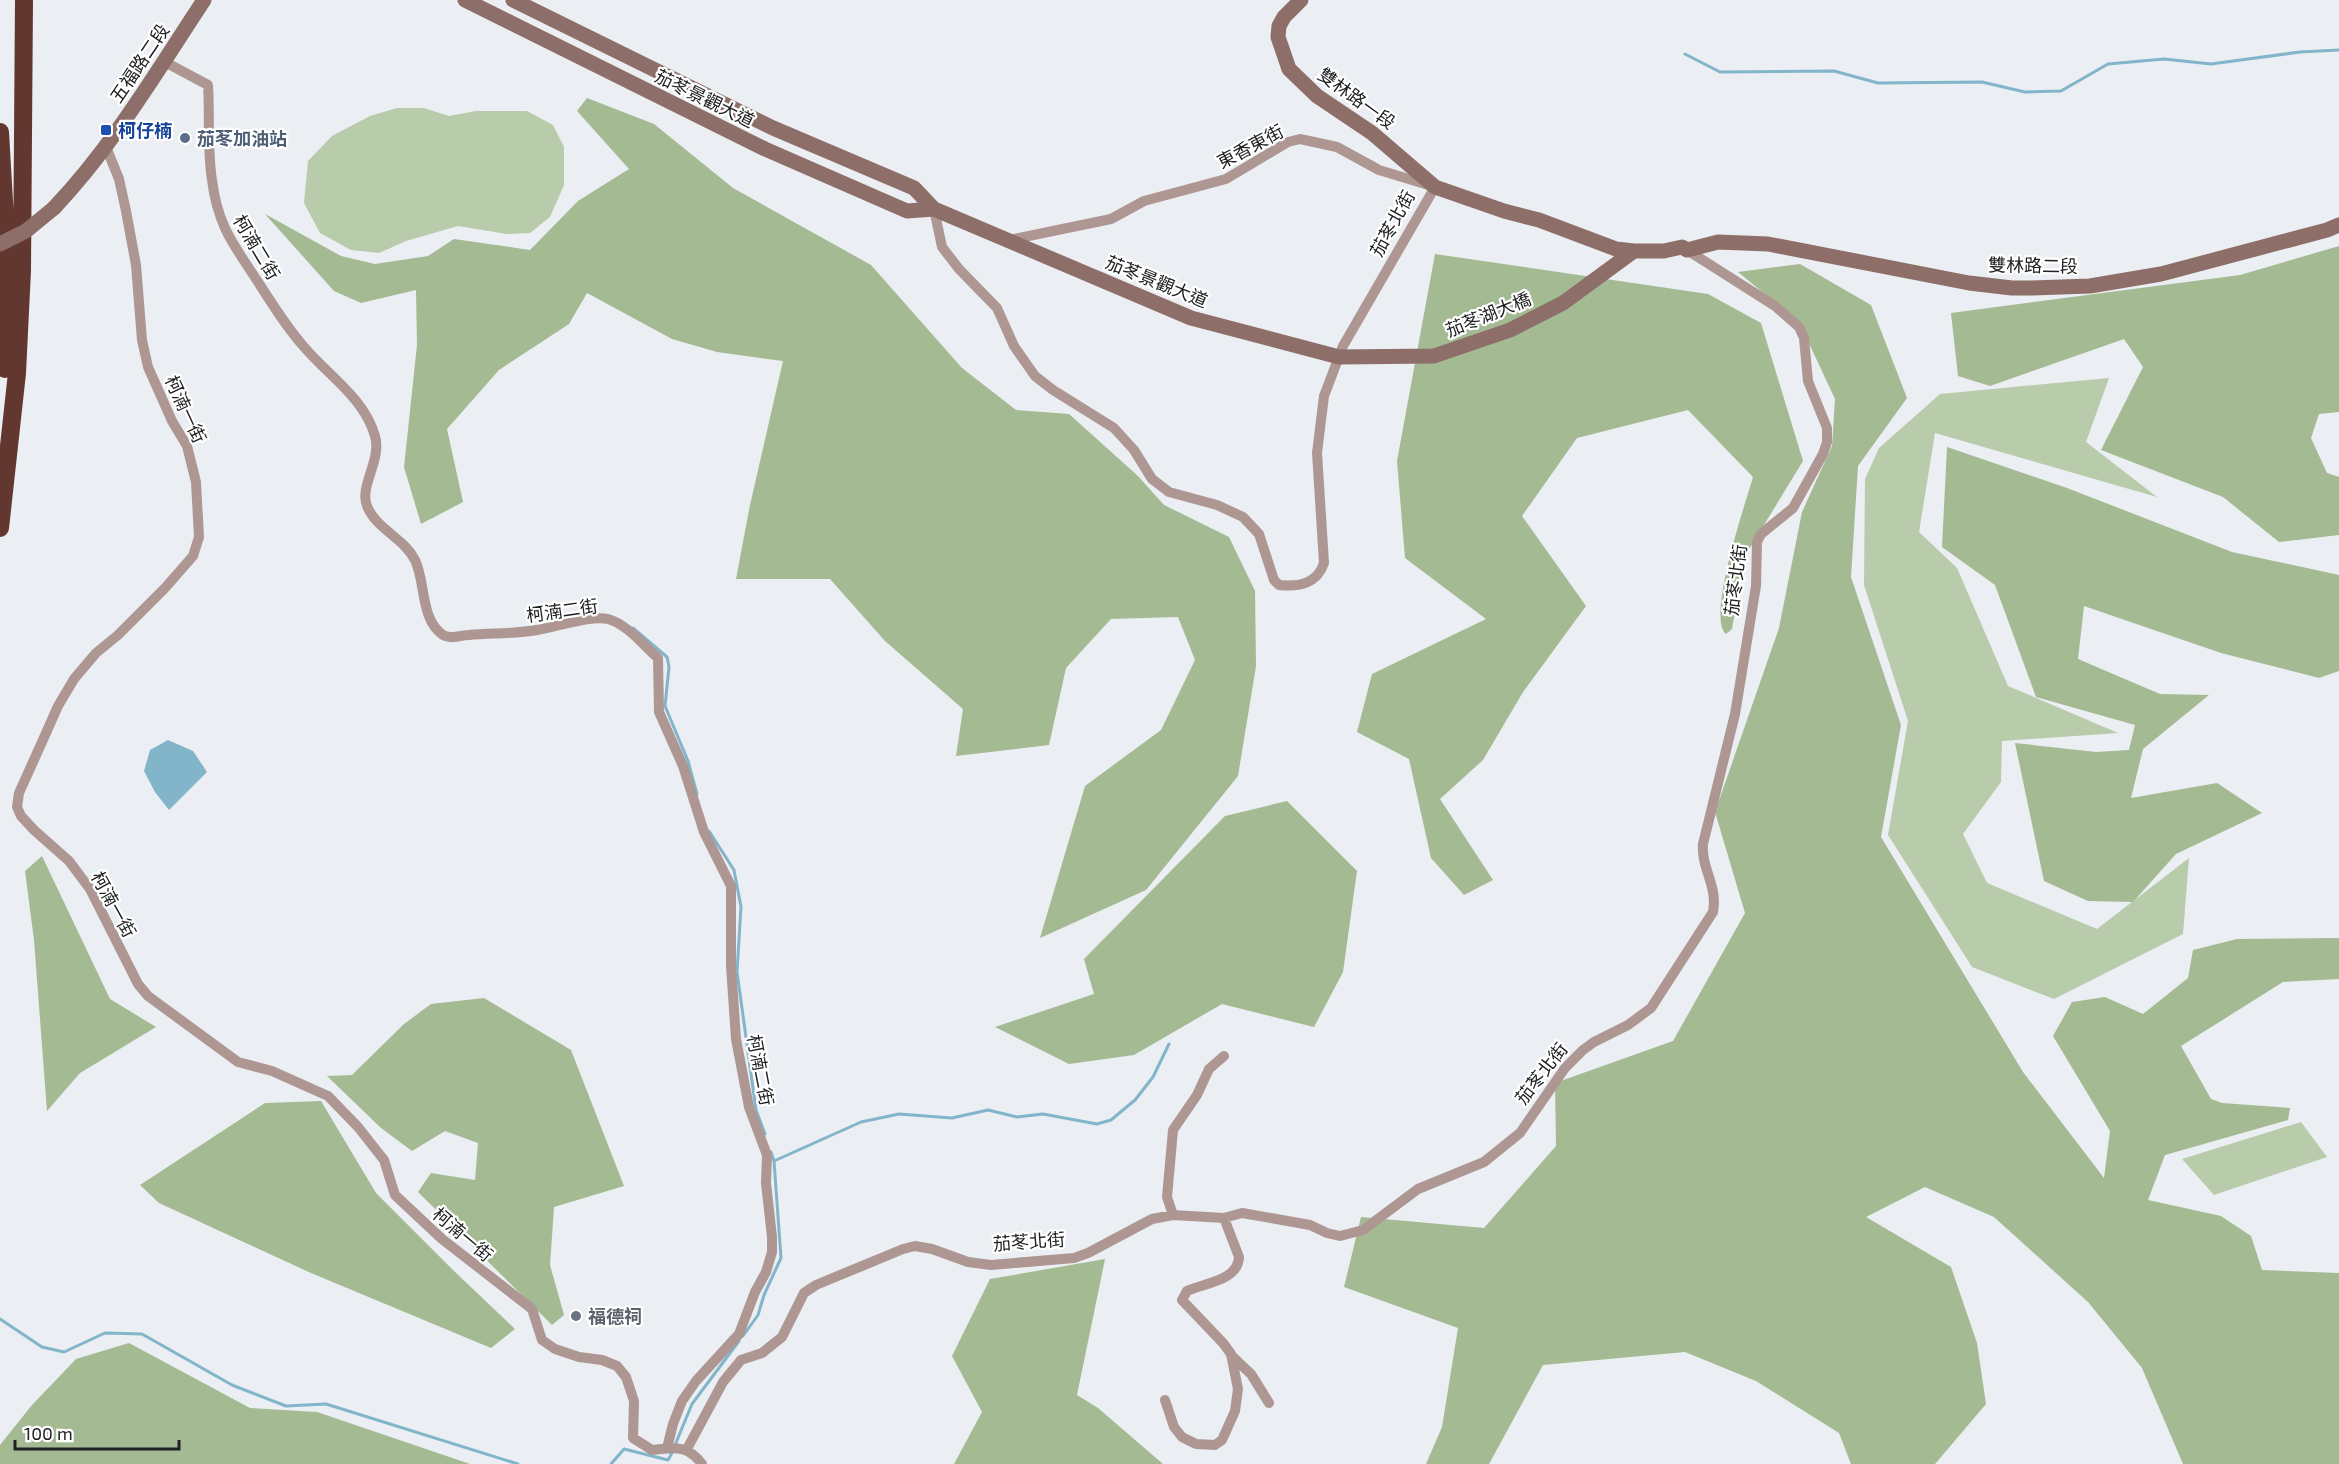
<svg xmlns="http://www.w3.org/2000/svg" width="2339" height="1464" font-family="'Exo 2','Noto Sans TC',sans-serif">
	<style>
		.green { fill: #b8cbab }
		.forest { fill: #a3ba93 }
		.water { fill: #82b5ca }
		.lines { fill: none; stroke-linecap: round; stroke-linejoin: round }
		.stream { stroke: #82b5ca; stroke-width: 3 }
		.street { stroke: #ae9793; stroke-width: 10 }
		.secondary { stroke: #8d6e68; stroke-width: 15 }
		.highway { stroke: #613730; stroke-width: 18 }
		.secondary-bridge { stroke: #8d6e68; stroke-width: 15 }
		.transit-dot { fill: #1a4fb4; stroke: #fff; stroke-width: 2 }
		.service-dot { fill: #5c6f8a; stroke: #fff; stroke-width: 2 }
		.worship-dot { fill: #6b7280; stroke: #fff; stroke-width: 2 }
		.labels { text-anchor: middle; dominant-baseline: central; stroke-width: 4.5; stroke-linejoin: round; paint-order: stroke }
		.street-label { font-size: 18px; fill: #202122; stroke: #fff }
		.transit-label { font-size: 18px; font-weight: bold; fill: #164399; stroke: #fff; text-anchor: start }
		.service-label { font-size: 18px; font-weight: bold; fill: #4e5e75; stroke: #fff; text-anchor: start }
		.worship-label { font-size: 18px; font-weight: bold; fill: #5b616d; stroke: #fff; text-anchor: start }
	</style>
	<rect width="100%" height="100%" fill="#ebeef2"/>
	<path class="green" d="M397,108H424L449,116L476,111H527L553,125L564,147V185L550,217L530,233L507,234L458,226L406,241L379,253L351,250L320,233L304,203L308,161L332,136L370,116Z
		M2109,378L2086,442L2157,497L1935,433L1919,532L1957,568L2008,686L2118,733L2002,741L2001,782L1963,834L1987,883L2097,929L2189,858L2183,934L2054,999L1972,967L1888,835L1908,721L1864,585L1865,479L1879,448L1940,394Z
		M2301,1122L2327,1157L2214,1195L2182,1159Z"/>
	<path class="forest" d="M587,98L654,124L733,188L871,265L962,368L1016,410L1069,414L1138,476L1164,505L1229,537L1255,591L1256,666L1238,776L1146,890L1040,938L1085,786L1161,730L1195,660L1178,617L1111,619L1066,668L1049,745L956,756L963,709L885,641L830,579H736L750,505L783,361L717,352L672,339L587,293L569,324L499,370L447,429L463,502L421,524L404,467L417,345L416,290L361,303L334,291L265,214L341,256L375,264L428,256L454,239L530,250L578,201L629,169L577,111Z
		M2339,246V412L2319,414L2311,438L2327,473L2339,477V535L2279,542L2223,497L2101,450L2143,367L2124,339L1990,386L1958,376L1951,313L2240,275Z
		M1435,254L1708,294L1761,323L1803,461L1745,556L1732,629L1726,634C1706,618 1746,502 1753,477L1688,410L1577,438L1522,516L1586,606L1523,692L1483,760L1440,799L1493,880L1464,895L1431,858L1409,759L1357,732L1372,674L1486,619L1405,558L1397,461Z
		M1800,264L1871,305L1907,398L1858,466L1851,577L1901,725L1881,837L2023,1072L2104,1178L2110,1131L2053,1036L2072,1002L2105,997L2143,1014L2188,978L2193,950L2237,939L2339,938V979L2283,982L2181,1046L2211,1099L2222,1103L2290,1108L2288,1120L2165,1155L2148,1200L2221,1216L2251,1236L2262,1270L2339,1273V1464H2183L2142,1368L2088,1302L1994,1217L1925,1187L1866,1217L1951,1267L1977,1343L1986,1404L1935,1464H1851L1839,1433L1756,1381L1685,1352L1543,1365L1489,1464H1426L1442,1427L1458,1328L1344,1287L1361,1217L1484,1228L1556,1146L1555,1083L1673,1041L1745,913L1715,812L1779,628L1802,512L1832,446L1835,399L1799,322L1738,272Z
		M1947,447L2067,488L2232,552L2339,575V671L2319,678L2221,653L2084,606L2078,659L2160,694L2209,695L2143,749L2131,798L2217,783L2262,813L2176,854L2133,902L2088,901L2044,881L2015,743L2096,752L2129,750L2135,725L2036,697L1995,585L1942,547Z
		M1287,801L1357,871L1343,972L1314,1027L1222,1004L1134,1055L1069,1064L995,1027L1094,994L1084,959L1225,816Z
		M42,856L110,999L156,1027L80,1073L47,1111L34,940L25,871Z
		M484,998L571,1050L624,1186L554,1207L550,1265L564,1315L552,1325L418,1192L431,1173L475,1180L478,1143L445,1131L412,1151L381,1128L327,1076L352,1075L404,1024L431,1004Z
		M321,1101L376,1193L454,1271L515,1329L491,1348L311,1273L159,1203L140,1185L265,1103Z
		M1105,1259L1077,1395L1098,1408L1163,1464H954L982,1412L952,1356L990,1279Z
		M129,1343L250,1408L317,1412L470,1464H0V1445L32,1405L76,1359Z"/>
	<path class="water" d="M168,740L193,751L207,772L169,810L155,792L144,771L150,750Z"/>
	<g class="lines">
		<path class="stream" d="M1685,54L1720,72L1834,71L1878,83L1982,82L2025,92L2061,91L2108,64L2164,59L2211,64L2300,52L2339,50
			M633,628L667,657L669,667L665,706L688,761L697,794
			M709,831L734,870L741,907L737,972L756,1110L765,1134
			M774,1161L861,1122L899,1114L952,1118L988,1110L1017,1117L1043,1114L1097,1124L1111,1120L1135,1100L1153,1077L1169,1044
			M0,1319L42,1347L64,1352L105,1333L142,1334L232,1385L286,1406L326,1404L518,1464
			M743,1336L758,1315L764,1295L781,1258L774,1161L771,1152
			M675,1445L692,1404L739,1341
			M611,1464L624,1449L668,1460L673,1451"/>
		<path class="street" d="M163,61L208,85C210,116 207,148 212,180C218,228 235,246 260,285C274,307 288,329 305,348C329,376 364,398 375,436C382,460 359,486 367,506C376,529 404,538 415,560C426,583 420,619 443,635C451,640 460,635 469,635C492,633 514,634 537,630C556,627 591,615 608,619C627,624 644,646 658,658L659,712L683,766L704,832L731,886V966L736,1039L749,1107L767,1155L766,1183L772,1237V1252L766,1272L755,1292L739,1334L696,1381L682,1401L673,1424L667,1448
			M106,147L119,179L126,211L136,265L142,340L148,367L172,421L187,446L196,482L199,537L193,556L165,588L118,635L96,653L74,679L58,706L42,742L19,793L17,807L21,816L34,830L69,861L90,889L138,984L148,996L238,1062L272,1071L328,1096L358,1127L384,1160L395,1195L442,1239L532,1309L542,1340L555,1349L579,1357L602,1360L617,1366L626,1377L634,1401L633,1438L652,1450C675,1447 688,1445 702,1464
			M934,209L942,247L959,269L997,308L1014,346L1035,376L1053,390L1114,428L1134,450L1152,479L1169,492L1217,505L1243,517L1259,534L1274,580L1279,585C1299,587 1317,584 1324,563L1317,453L1324,396L1343,346L1435,187L1379,170L1337,147L1300,139L1288,142L1226,179L1144,201L1111,219L1009,240
			M1173,1215L1167,1197L1173,1130L1197,1095L1209,1069L1224,1056
			M1231,1355L1251,1374L1269,1403
			M1165,1400L1174,1427L1182,1437L1196,1444L1215,1445L1222,1440L1235,1411L1238,1389L1231,1354L1223,1343L1182,1300L1187,1291C1204,1283 1238,1281 1239,1257L1224,1218
			M687,1449L723,1382L741,1360L762,1353L782,1337L804,1293L816,1285L903,1249L915,1246L932,1249L968,1262L991,1265L1074,1258L1088,1253L1152,1219L1173,1215L1224,1218L1242,1213L1310,1225L1327,1233L1340,1236L1363,1230L1418,1189L1484,1162L1520,1133L1565,1068L1583,1050L1594,1042L1628,1025L1651,1008L1713,912C1718,885 1701,869 1703,844L1735,714L1756,586L1757,542L1761,534L1793,508L1823,454L1827,442V428L1808,381L1804,338L1799,327L1775,306L1687,250"/>
		<path class="secondary" d="M465,0L765,149L907,211L934,209
			M513,0L773,128L914,188L934,209L1191,318L1339,357L1434,356L1510,330L1563,303L1634,251
			M1301,0L1284,17L1279,26L1278,37L1289,69L1317,96L1372,133L1435,187L1504,211L1539,220L1616,249L1634,251H1664L1682,247L1687,250L1718,242L1768,244L1969,283L2012,288H2032L2090,286L2161,274L2327,230L2339,225
			M54,208C113,146 157,71 204,0"/>
		<path class="highway" d="M0,132L5,219V369
			M0,528L17,373L22,270L24,0"/>
		<path class="secondary-bridge" d="M0,244L26,231L54,208"/>
	</g>
	<rect class="transit-dot" x="100" y="124" width="12" height="12" rx="3"/>
	<circle class="service-dot" cx="185" cy="138" r="6"/>
	<circle class="worship-dot" cx="576" cy="1316" r="6"/>
	<g class="labels">
		<g class="street-label">
			<text transform="translate(139 63) rotate(-56)">五福路二段</text>
			<text transform="translate(705 98) rotate(26)">茄苳景觀大道</text>
			<text transform="translate(1357 98) rotate(36)">雙林路一段</text>
			<text transform="translate(1250 146) rotate(-28)">東香東街</text>
			<text transform="translate(1392 223) rotate(-61)">茄苳北街</text>
			<text transform="translate(257 247) rotate(59)">柯湳二街</text>
			<text transform="translate(2033 265) rotate(1)">雙林路二段</text>
			<text transform="translate(1157 281) rotate(22)">茄苳景觀大道</text>
			<text transform="translate(1488 314) rotate(-22)">茄苳湖大橋</text>
			<text transform="translate(186 409) rotate(65)">柯湳一街</text>
			<text transform="translate(1735 580) rotate(-83)">茄苳北街</text>
			<text transform="translate(562 610) rotate(-8)">柯湳二街</text>
			<text transform="translate(114 904) rotate(61)">柯湳一街</text>
			<text transform="translate(761 1070) rotate(79)">柯湳二街</text>
			<text transform="translate(1541 1073) rotate(-52)">茄苳北街</text>
			<text transform="translate(463 1234) rotate(40)">柯湳一街</text>
			<text transform="translate(1029 1241) rotate(-4)">茄苳北街</text>
		</g>
		<g class="transit-label">
			<text x="118" y="130">柯仔楠</text>
		</g>
		<g class="service-label">
			<text x="197" y="138">茄苳加油站</text>
		</g>
		<g class="worship-label">
			<text x="588" y="1316">福德祠</text>
		</g>
	</g>
	<path d="M15 1440v9h164v-9" fill="none" stroke="#202122" stroke-width="3"/>
	<text x="24" y="1440" font-size="18" fill="#202122" stroke="#ffffff" stroke-width="4.5" paint-order="stroke">100 m</text>
</svg>
